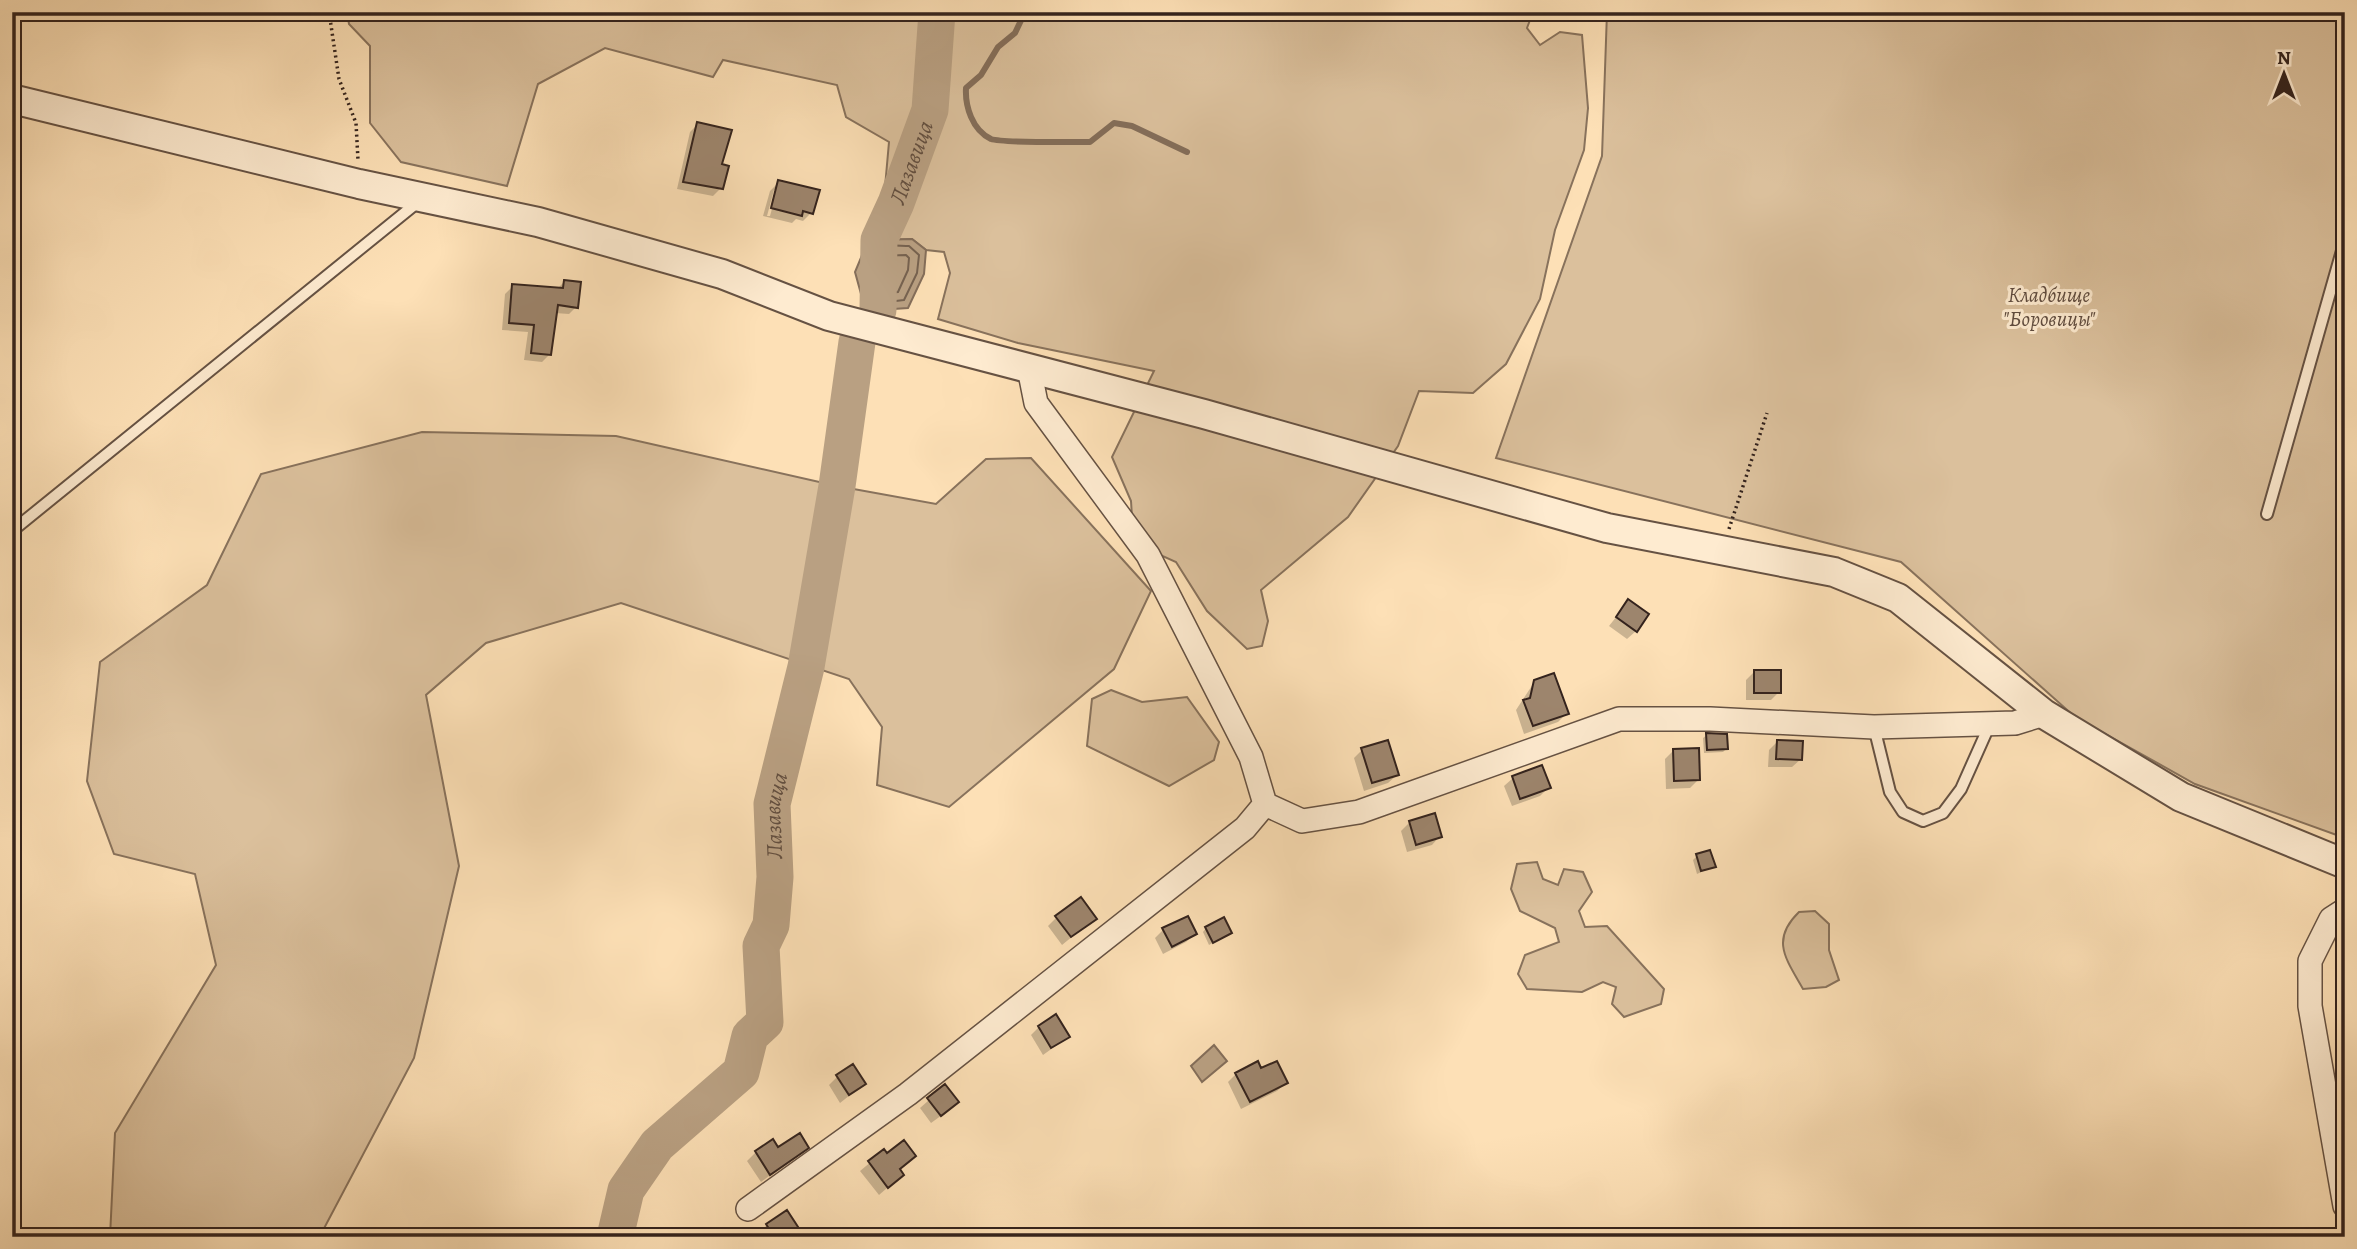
<svg xmlns="http://www.w3.org/2000/svg" width="2357" height="1249" font-family="Alegreya,serif">
	<style>
		.green { fill: #dbc09c; stroke: #88725c; stroke-width: 2 }
		.water { fill: #b9a082; stroke: #846e5a; stroke-width: 2 }
		.shadow { fill: #0003; fill-rule: evenodd }
		.lines { fill: none; stroke-linecap: round; stroke-linejoin: round }
		.shore { stroke: #766250; stroke-width: 2 }
		.stream { stroke: #846e5a; stroke-width: 6 }
		.river { stroke: #b9a082; stroke-width: 37 }
		.building { fill: #9d856d; stroke: #34231d; stroke-width: 2 }
		.service-casing { stroke: #665243; stroke-width: 14 }
		.minor-casing { stroke: #665243; stroke-width: 26 }
		.tertiary-casing { stroke: #665243; stroke-width: 32 }
		.path { stroke: #34231d; stroke-width: 3.5; stroke-dasharray: 2 3.5; stroke-linecap: butt }
		.service { stroke: #feebd0; stroke-width: 10 }
		.minor { stroke: #feebd0; stroke-width: 23 }
		.tertiary { stroke: #feebd0; stroke-width: 28 }
		.labels { text-anchor: middle; dominant-baseline: central; stroke-width: 6; stroke-linejoin: round; paint-order: stroke }
		.park-label { font-size: 21px; font-style: italic; fill: #5e4a3d; stroke: #feebd0 }
		.water-label { font-size: 23px; font-style: italic; fill: #634f40; stroke: #feebd0 }
	</style>
	<rect width="100%" height="100%" fill="#fde0b6"/>
	<filter id="stains"><feTurbulence type="fractalNoise" baseFrequency=".00286" numOctaves="4"/><feColorMatrix values="0 0 0 0 .2 0 0 0 0 .09 0 0 0 0 .02 0 0 0 .5 -.17"/></filter>
	<radialGradient id="worn" r=".72"><stop offset=".6" stop-color="#630" stop-opacity="0"/><stop offset="1" stop-color="#630" stop-opacity=".3"/></radialGradient>
	<path class="green" d="M347,12H1533L1527,28L1540,45L1560,32L1582,35L1588,108L1584,150L1555,230L1540,299L1506,364L1473,393L1419,391L1398,446L1348,517L1261,590L1268,621L1262,646L1247,649L1207,611L1176,562L1158,554L1132,517L1131,501L1112,457L1154,371L1018,343L938,319L950,273L944,252L926,250L912,239L879,240L865,248L885,187L889,142L846,117L837,85L723,60L713,77L605,48L538,84L507,186L401,162L370,123V46L349,24Z
		M1607,12H2345V838L2195,784L2075,717L1901,562L1496,458L1602,156Z
		M422,432L616,436L837,486L936,504L986,459L1031,458L1151,591L1114,669L949,807L877,785L882,727L849,679L621,603L486,643L426,695L459,866L414,1058L320,1236L110,1237L115,1133L216,965L195,874L114,854L87,781L100,662L207,585L261,474Z
		M1111,690L1142,702L1187,697L1219,742L1214,760L1169,786L1087,746L1092,699Z
		M1537,862L1543,879L1558,885L1564,869L1583,872L1592,892L1579,911L1585,927L1607,926L1664,989L1661,1004L1624,1017L1612,1004L1616,987L1603,982L1582,992L1527,989L1518,974L1525,955L1559,942L1555,928L1520,911L1511,889L1517,864Z
		M1815,911L1829,924V950L1839,980L1826,987L1803,989C1786,959 1770,940 1799,912Z"/>
	<path class="water" d="M912,239L926,250L924,274L908,308L878,310L863,301L855,272L865,248L879,240Z
		M1214,1045L1227,1061L1202,1082L1191,1066Z"/>
	<path class="shadow" d="M698,124L720,165L721,188L713,196L677,189L690,132Z
		M779,182L811,213L803,221L796,219L792,223L763,216L770,191ZM774,190H777L770,216H767Z
		M564,282L576,307L569,314L555,313L549,355L542,362L524,360L528,332L502,330L505,294L513,286L557,289Z
		M1628,602L1636,631L1627,639L1609,626Z
		M1755,671L1779,692L1771,700H1746V680Z
		M1535,681L1567,713L1558,722L1524,734L1516,710Z
		M1707,735L1726,749L1723,752L1704,753L1703,738Z
		M1777,742L1801,759L1792,767H1768L1769,750Z
		M1362,750L1397,775L1388,783L1364,791L1354,758Z
		M1673,751L1699,779L1690,788L1666,789L1665,759Z
		M1513,778L1549,787L1540,796L1512,806L1504,786Z
		M1434,815L1440,836L1432,845L1407,852L1401,831L1409,823Z
		M1697,856L1714,866L1697,874L1693,860Z
		M1056,918H1095L1062,945L1048,926Z
		M1206,928L1230,933L1209,945L1203,932Z
		M1163,930L1195,934L1186,942L1163,954L1155,938Z
		M1039,1027L1068,1037L1043,1055L1031,1035Z
		M1261,1071L1286,1083L1277,1091L1241,1109L1228,1082L1236,1074Z
		M837,1077L864,1084L840,1103L829,1085Z
		M945,1086L949,1110L931,1123L920,1108Z
		M807,1148L761,1182L747,1161L756,1152Z
		M884,1151L902,1175L879,1195L860,1171Z
		M786,1213L797,1230L790,1237H760L758,1234L767,1225Z"/>
	<g class="lines">
		<path class="shore" d="M909,246L919,255L917,273L904,300L879,303C862,292 855,256 880,247C888,244 900,246 909,246Z
			M906,255L909,258L908,270L898,292L883,294L877,291L872,274C879,255 887,255 906,255Z"/>
		<path class="stream" d="M1025,12L1015,33L998,47L981,75L966,88C965,106 972,130 991,139C1003,143 1073,142 1090,142L1114,123L1132,126L1187,152"/>
		<g class="river">
			<path id="s1" d="M878,310L879,240L896,203L930,110L937,12"/>
			<path id="s2" d="M615,1237L626,1190L657,1145L741,1072L750,1036L765,1022L761,946L771,925L775,877L772,804L806,667L837,486L857,342"/>
		</g>
	</g>
	<path class="building" d="M697,122L732,130L722,164L729,166L723,189L683,182Z
		M778,180L820,190L813,214L803,211L802,216L771,208Z
		M564,280L581,282L578,308L558,305L551,355L531,353L534,325L509,323L512,284L563,288Z
		M1628,599L1649,614L1637,632L1616,617Z
		M1754,670H1781V693H1754Z
		M1554,673L1569,714L1533,726L1523,700L1530,698L1534,680Z
		M1706,733L1727,734L1728,749L1707,750Z
		M1388,740L1399,775L1372,783L1361,748Z
		M1777,740L1803,741L1802,760L1776,759Z
		M1699,748L1700,780L1674,781L1673,749Z
		M1542,765L1551,788L1520,799L1512,776Z
		M1435,813L1442,837L1416,845L1409,821Z
		M1710,850L1716,867L1701,871L1696,854Z
		M1081,897L1097,919L1071,937L1055,916Z
		M1188,916L1197,934L1172,947L1162,928Z
		M1224,917L1232,933L1213,943L1205,927Z
		M1056,1014L1070,1037L1051,1048L1038,1026Z
		M1258,1061L1261,1068L1277,1061L1288,1083L1250,1102L1235,1073Z
		M853,1064L866,1084L849,1095L836,1075Z
		M945,1084L959,1102L941,1116L927,1098Z
		M800,1133L809,1148L770,1175L755,1151L773,1139L778,1147Z
		M904,1140L916,1156L900,1169L904,1175L888,1188L868,1161L884,1149L887,1153Z
		M787,1210L800,1230L788,1237H774L766,1224Z"/>
	<g class="lines">
		<g class="service-casing">
			<path id="service" d="M2267,514L2345,240
				M12,531L418,202
				M1874,727L1890,792L1903,812L1923,821L1943,813L1961,789L1990,724"/>
		</g>
		<g class="minor-casing">
			<path id="minor" d="M1029,368L1036,403L1148,555L1251,757L1265,804
				M2345,910L2331,919L2310,961V1006L2345,1206
				M748,1209L908,1094L1245,828L1265,804L1302,821L1359,812L1619,719H1710L1874,727L2015,723L2044,714"/>
		</g>
		<g class="tertiary-casing">
			<path id="tertiary" d="M12,99L359,184L538,222L722,274L829,316L1204,414L1607,528L1834,572L1898,598L2044,714L2181,797L2345,864"/>
		</g>
		<path class="path" d="M329,12L339,79L356,123L358,160
			M1729,529L1767,413"/>
		<use href="#service" class="service"/>
		<use href="#minor" class="minor"/>
		<use href="#tertiary" class="tertiary"/>
	</g>
	<g class="labels">
		<g class="park-label">
			<text x="2049" y="295">Кладбище<tspan x="2049" dy="24">"Боровицы"</tspan></text>
		</g>
		<g class="water-label">
			<text stroke="none"><textPath href="#s1" startOffset="154">Лазавица</textPath></text>
			<text stroke="none"><textPath href="#s2" startOffset="481">Лазавица</textPath></text>
		</g>
	</g>
	<rect width="2357" height="1249" fill="none" stroke="#fde0b6" stroke-width="42"/>
	<rect x="14" y="14" width="2329" height="1221" fill="none" stroke="#34231d" stroke-width="3.5"/>
	<rect x="21" y="21" width="2315" height="1207" fill="none" stroke="#34231d" stroke-width="2"/>
	<g transform="translate(2284 74)" stroke="#feebd0" stroke-width="5" paint-order="stroke">
	<path d="M0-5L12 26L0 18L-12 26Z" fill="#34231d"/>
	<text y="-10" font-size="19" font-weight="bold" text-anchor="middle" fill="#34231d">N</text>
	</g>
	<rect width="100%" height="100%" filter="url(#stains)"/>
	<rect width="100%" height="100%" fill="url(#worn)"/>
</svg>
